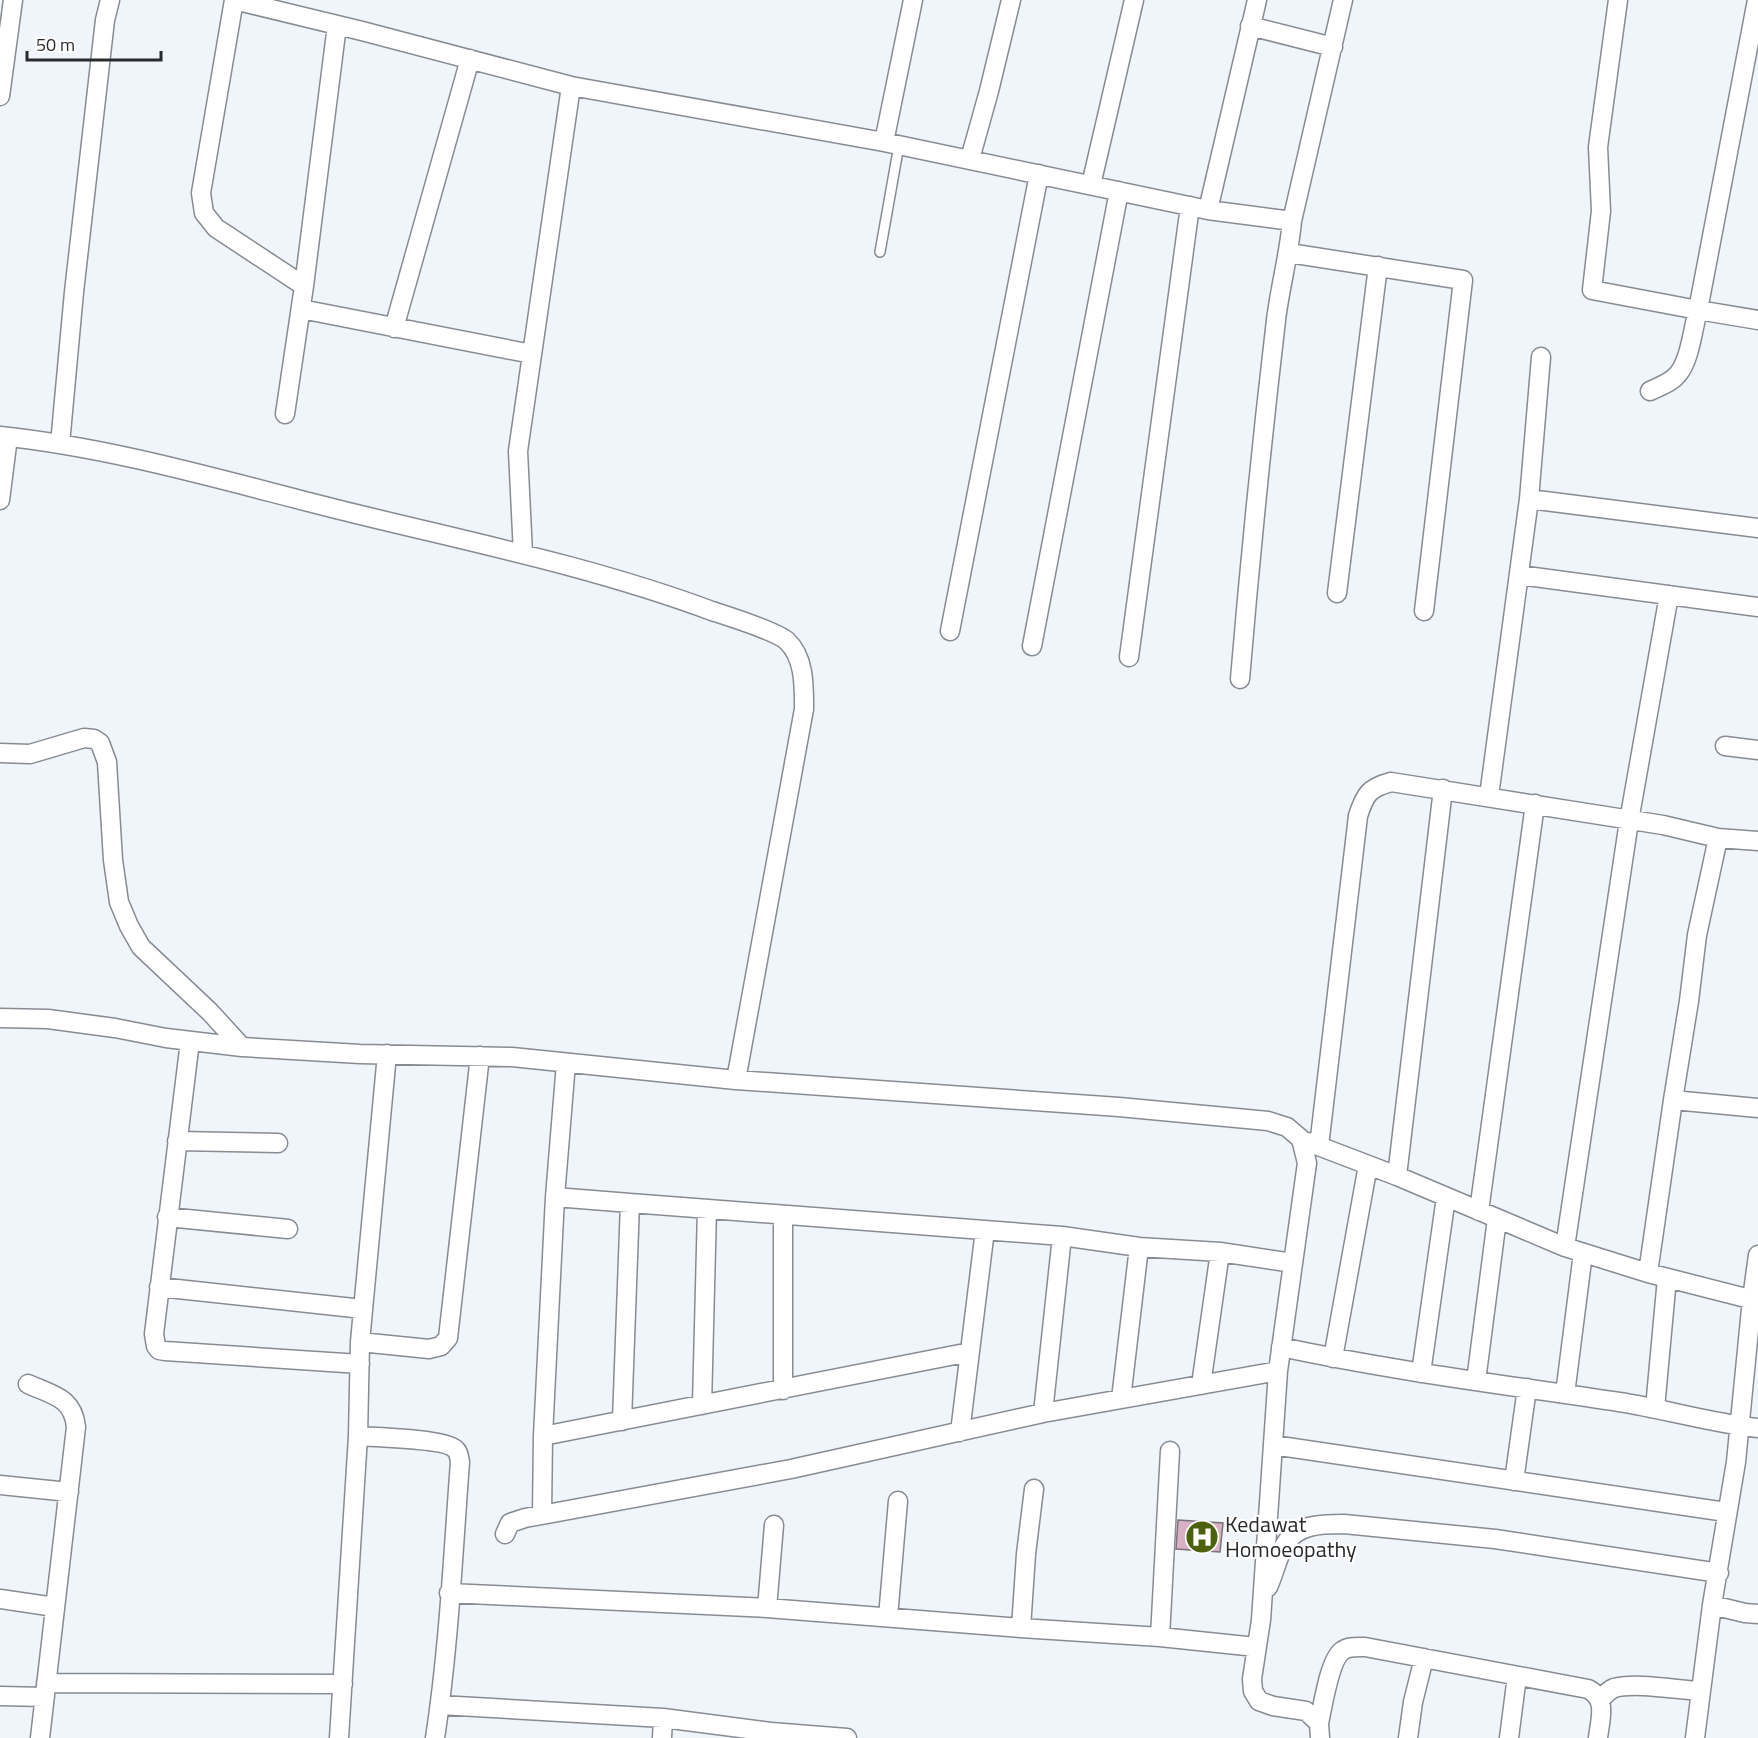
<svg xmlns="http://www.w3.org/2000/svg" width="1758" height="1738" font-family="'Titillium Web',sans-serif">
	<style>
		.building { fill: #d9b1c4; stroke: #7a7276; stroke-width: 1.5 }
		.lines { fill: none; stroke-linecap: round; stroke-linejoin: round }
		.service-casing { stroke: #878b92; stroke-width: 12 }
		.minor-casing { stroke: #878b92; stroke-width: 21 }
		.service { stroke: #fff; stroke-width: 9 }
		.minor { stroke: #fff; stroke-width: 18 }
		.labels { text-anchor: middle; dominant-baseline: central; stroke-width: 4.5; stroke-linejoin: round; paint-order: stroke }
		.poi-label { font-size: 22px; fill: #282a2c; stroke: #fff; text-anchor: start }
	</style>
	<rect width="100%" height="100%" fill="#f0f4fb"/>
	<path class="building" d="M1178,1520L1223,1523L1220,1552L1176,1549Z"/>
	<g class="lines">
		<g class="service-casing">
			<path id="service" d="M880,252L899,145"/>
		</g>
		<g class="minor-casing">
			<path id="minor" d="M234,0L362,31L571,86L884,142L1208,210L1257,0
				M234,0L201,193L204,213L216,228L304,286
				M1618,0L1598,147L1601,211L1592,290L1698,310L1757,0
				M1250,26L1333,47
				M0,96L13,0
				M884,142L913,0
				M970,159L989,91L1011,0
				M1091,185L1134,0
				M1208,210L1292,221
				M1289,253L1463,280L1424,611
				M301,309L532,354
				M394,328L470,59
				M1650,391C1660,386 1671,383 1678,374C1690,360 1693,328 1698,310L1758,320
				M285,414L304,286L337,25
				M0,436C115,448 228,482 340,510C465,541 591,566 712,611C727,616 776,631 787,641C805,658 804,687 804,709L736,1080
				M60,444L74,292L105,20L110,0
				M1529,499L1758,528
				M0,500L8,437
				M523,554L518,451L571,86
				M1519,575L1758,607
				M1337,593L1378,266
				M950,631L1039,174
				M1032,646L1119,191
				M1129,657L1190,206
				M1240,679C1250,559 1262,440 1276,320C1280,287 1289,255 1292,221L1343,0
				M1725,746L1758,750
				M0,753L30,754L84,738L94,739L100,743L107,762L113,860L119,902L129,926L141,947L210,1012L242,1047
				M1489,796L1529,499L1541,357
				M1718,838L1697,935L1689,1001L1673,1100L1758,1108
				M0,1018L48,1019L115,1028L166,1038L242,1047L360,1054L512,1057L736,1080L1119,1107L1268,1121L1287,1127L1301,1139L1307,1163L1278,1371L1261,1620L1252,1679L1253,1691L1259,1701L1273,1706L1306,1711L1319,1723L1320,1738
				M190,1041L154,1334L156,1346L159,1350L165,1351L360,1364
				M566,1063L555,1197L630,1203L622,1421
				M177,1141L278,1143
				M1308,1142L1397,1176L1565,1247L1648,1273L1758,1301
				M1319,1146L1358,816C1365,794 1369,788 1391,782L1663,825L1718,838L1758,841
				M1397,1176L1443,789
				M630,1203L1062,1236L1139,1247L1220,1252L1293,1263
				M1479,1211L1535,804
				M167,1217L288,1229
				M1565,1247L1629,821L1669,595
				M1648,1273L1673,1100
				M159,1287L363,1309
				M360,1342L429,1349L441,1346L448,1338L480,1056
				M1281,1347C1393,1371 1506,1385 1619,1402C1665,1409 1711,1423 1758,1428
				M1333,1358L1368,1165
				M1421,1373L1446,1197
				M1476,1381L1497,1219
				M28,1384C52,1395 73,1397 76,1427L40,1738
				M1201,1385L1220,1252
				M783,1390V1215
				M1565,1394L1583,1253
				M1121,1399L1139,1247
				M702,1405L707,1209
				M1655,1408L1667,1278
				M1043,1413L1062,1236
				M960,1432L985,1230
				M358,1436C375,1437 446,1439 455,1449C459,1452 459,1457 460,1462C453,1554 449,1647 435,1738
				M543,1436L970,1352
				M1273,1445L1726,1512
				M1514,1481L1527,1388
				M0,1485L69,1492
				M542,1514L543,1436L555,1197
				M505,1534L510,1523L525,1518L791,1469L1043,1413L1278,1371
				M1268,1587C1274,1574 1277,1559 1284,1546C1296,1524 1321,1524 1344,1524L1495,1539L1719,1573
				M449,1593L767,1608L1021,1628L1160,1637L1256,1647
				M0,1599L55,1607
				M1712,1605L1745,1613L1758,1614
				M767,1608L774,1525
				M888,1617L898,1501
				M1021,1628L1026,1554L1034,1489
				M1160,1637L1170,1451
				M46,1683L343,1684
				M0,1696L45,1697
				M1600,1700C1605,1695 1607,1691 1614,1688C1635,1682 1678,1690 1701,1691
				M440,1705L663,1718L771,1732L847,1738
				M1319,1723C1323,1706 1329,1661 1342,1651C1348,1646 1357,1647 1365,1647L1588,1689C1608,1699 1600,1719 1598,1738
				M339,1738L358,1436L360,1342L387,1054
				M662,1738L663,1718
				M1408,1738L1413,1702L1424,1658
				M1509,1738L1517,1676
				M1695,1738L1712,1605L1736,1462L1752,1299L1758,1255"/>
		</g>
		<use href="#service" class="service"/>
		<use href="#minor" class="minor"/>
	</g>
	<defs>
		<g id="hospital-disc" transform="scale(1.725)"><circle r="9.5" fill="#4c610b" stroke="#fff"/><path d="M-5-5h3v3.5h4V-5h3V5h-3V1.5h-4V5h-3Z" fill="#fff"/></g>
	</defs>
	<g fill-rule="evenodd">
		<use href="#hospital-disc" x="1202" y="1537"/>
	</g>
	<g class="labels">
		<g class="poi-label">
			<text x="1225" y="1524">Kedawat<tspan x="1225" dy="25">Homoeopathy</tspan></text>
		</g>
	</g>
	<path d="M27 51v9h134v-9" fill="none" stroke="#282a2c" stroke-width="3"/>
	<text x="36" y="51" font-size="18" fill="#282a2c" stroke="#ffffff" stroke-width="4.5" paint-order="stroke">50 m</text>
</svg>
